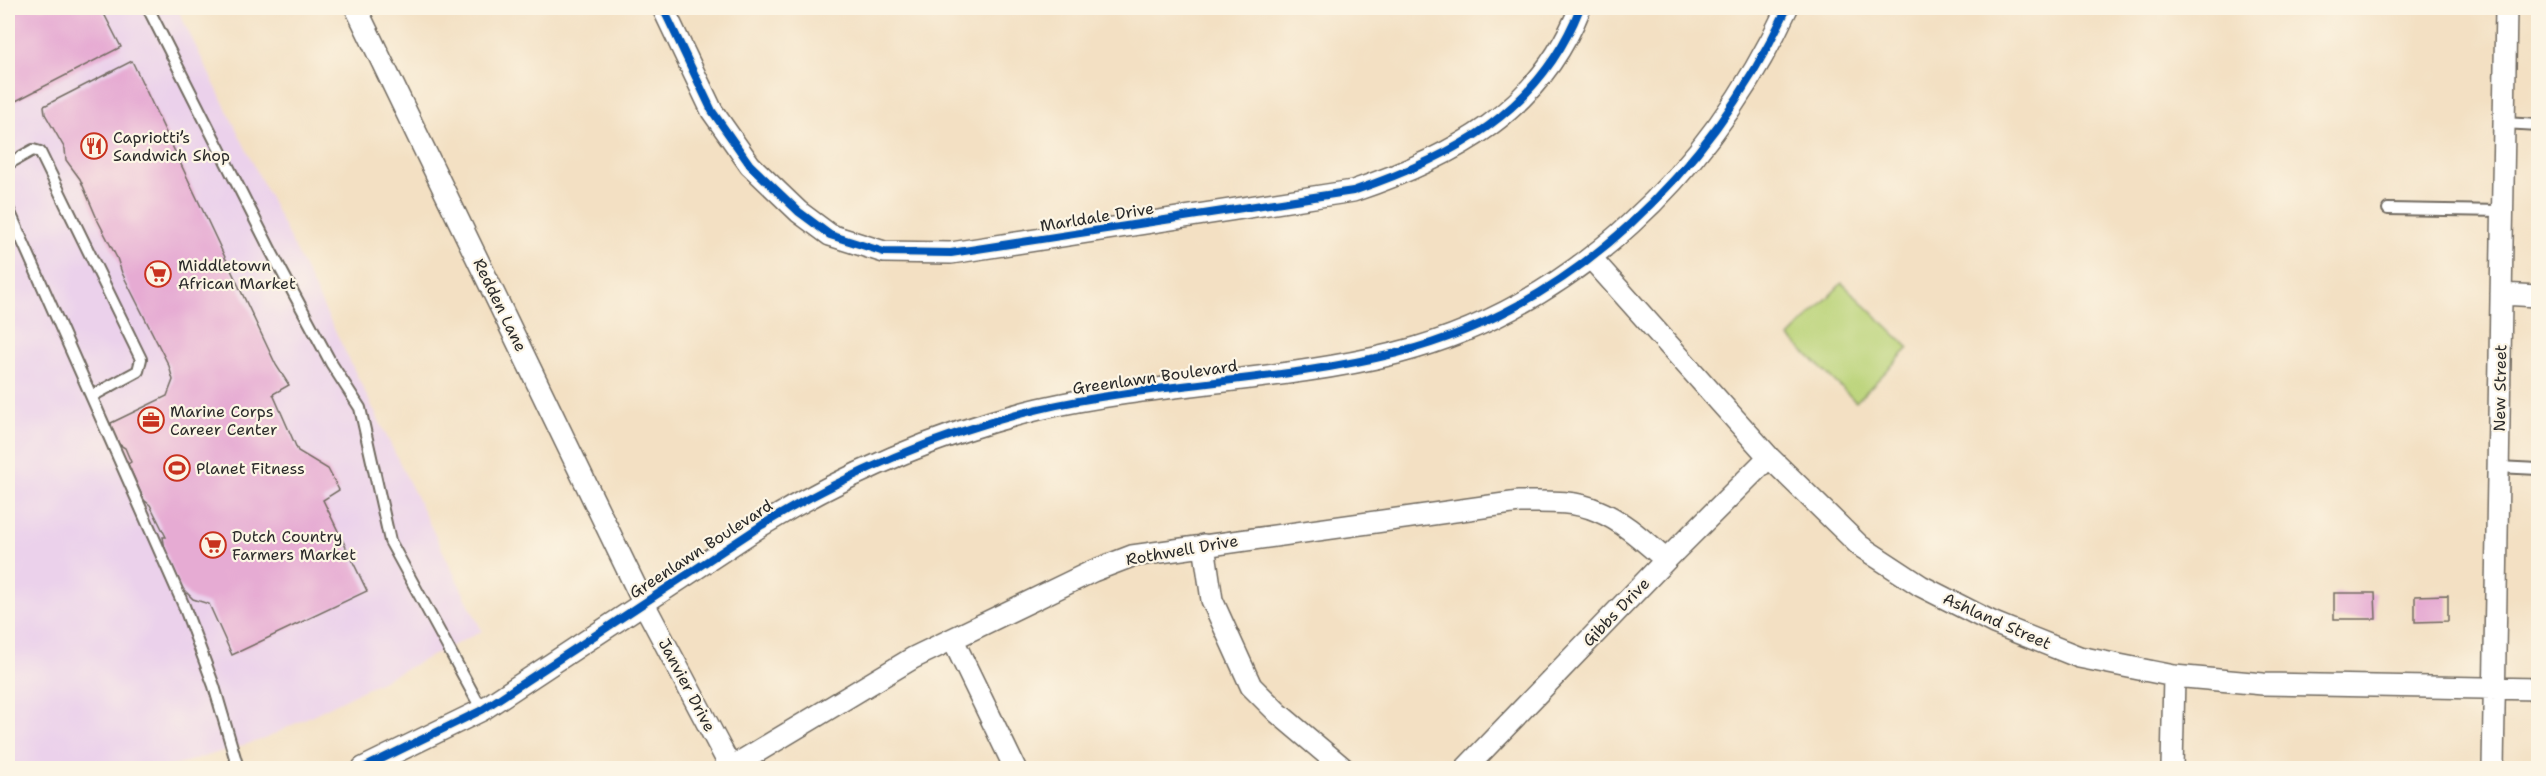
<svg xmlns="http://www.w3.org/2000/svg" width="2546" height="776" font-family="'Shantell Sans',sans-serif">
	<style>
		.built { fill: #ebd1eb }
		.green { fill: #bad378; stroke: #727f52; stroke-width: 1.5 }
		.building { fill: #e6abd3 }
		.lines { fill: none; stroke-linecap: round; stroke-linejoin: round }
		.service-casing { stroke: #716a60; stroke-width: 14 }
		.minor-casing { stroke: #716a60; stroke-width: 24 }
		.service { stroke: #fff; stroke-width: 10 }
		.minor { stroke: #fff; stroke-width: 21 }
		.cycleway-casing { stroke: #fcf5e5; stroke-width: 11 }
		.cycleway { stroke: #0057b8; stroke-width: 8 }
		.labels { text-anchor: middle; dominant-baseline: central; stroke-width: 4.5; stroke-linejoin: round; paint-order: stroke }
		.poi-label { font-size: 16px; fill: #2b2b2b; stroke: #fcf5e5; text-anchor: start }
		.street-label { font-size: 16px; fill: #2b2b2b; stroke: #fcf5e5 }
	</style>
	<rect width="100%" height="100%" fill="#fcf5e5"/>
	<filter id="ink" filterUnits="userSpaceOnUse"><feTurbulence type="fractalNoise" baseFrequency=".0167" numOctaves="2"/><feDisplacementMap in="SourceGraphic" scale="12" xChannelSelector="R" yChannelSelector="G"/><feConvolveMatrix kernelMatrix="1 2 1 2 8 2 1 2 1" color-interpolation-filters="sRGB"/></filter>
	<filter id="wash" filterUnits="userSpaceOnUse"><feTurbulence type="fractalNoise" baseFrequency=".008" numOctaves="4" result="noise"/><feDisplacementMap in="SourceGraphic" scale="24" xChannelSelector="R" yChannelSelector="G"/><feGaussianBlur stdDeviation="1.35" result="paint"/><feColorMatrix in="noise" values="0 0 0 0 0 0 0 0 0 0 0 0 0 0 0 0 0 1.4 0 .05"/><feComposite in="paint" operator="in"/></filter>
	<g filter="url(#wash)">
		<rect width="100%" height="100%" fill="#f3e0c3"/>
		<path class="built" d="M8,8H177L482,631L264,739L166,768H8Z"/>
		<path class="green" d="M1842,283L1909,348L1856,402L1789,337Z"/>
		<g id="blocks">
			<path class="building" d="M8,8H101L121,47L8,105Z
				M132,61L276,365L289,385L273,394L298,451L328,469L339,490L323,500L367,591L232,655L209,604L193,599L179,585L165,549L163,537H166L150,505L144,500L128,464L131,462L125,448L117,443L113,435L111,423L167,396L173,380L169,366L122,273L117,258L98,221L80,179L66,160L65,149L45,114L44,106Z
				M2334,593H2375L2376,619H2334Z
				M2448,595V621L2415,622V596Z
				M2337,766L2355,767V768H2337Z"/>
		</g>
	</g>
	<g filter="url(#ink)">
		<use href="#blocks" fill-opacity="0" stroke="#716a60" stroke-width="1.5"/>
		<g class="lines">
			<g class="service-casing">
				<path id="service" d="M148,8L272,253L331,363L360,408L390,541L482,710
					M2504,123L2538,125
					M8,164L33,150L40,152L141,359L138,371L92,396
					M8,208L184,606L214,686L238,768
					M2388,209L2502,211
					M2498,467L2538,469"/>
			</g>
			<g class="minor-casing">
				<path id="minor" d="M356,8L643,602L731,768
					M663,8L712,111L750,165L799,212L830,235L884,252L951,253L1353,191C1453,157 1539,112 1580,8
					M1591,258L1769,457L1860,546L1921,586L1994,623L2079,657L2174,676L2263,684L2538,689
					M2501,294L2538,296
					M1204,545L1212,600L1251,686L1278,713L1343,768
					M953,640L1015,768
					M363,768L482,710L762,525C849,472 940,433 1039,409C1157,382 1280,382 1397,353C1574,308 1712,169 1787,8
					M730,768L913,658L1093,571L1132,556L1519,502C1545,502 1574,500 1598,511C1623,521 1645,542 1666,560
					M1466,768L1666,560L1769,457
					M2172,768L2174,676
					M2493,768L2506,8"/>
			</g>
			<use href="#service" class="service"/>
			<use href="#minor" class="minor"/>
			<g class="cycleway-casing">
				<path id="cycleway" d="M663,8L712,111L750,165L799,212L830,235L884,252L951,253L1353,191C1453,157 1539,112 1580,8
					M363,768L482,710L762,525C849,472 940,433 1039,409C1157,382 1280,382 1397,353C1574,308 1712,169 1787,8"/>
			</g>
			<use href="#cycleway" class="cycleway"/>
		</g>
	</g>
	<defs>
		<g id="restaurant-ring" transform="scale(1.35)"><circle r="9.5" fill="#fcf5e5" stroke="#c8321e" stroke-width="1.5"/><path d="M-5-6h1v4h1v-4h1v4h1v-4h1v5L-1.5 .5V6h-2V.5L-5-1ZM5-6V6H3V1.5H1.5Q1.5-4 5-6Z" fill="#c8321e"/></g>
		<g id="supermarket-ring" transform="scale(1.35)"><circle r="9.5" fill="#fcf5e5" stroke="#c8321e" stroke-width="1.5"/><path d="M-6-5.5h2.5l.6 2H6L4.5 2H-2.5L-4.4-4H-6ZM-1.5 3.2a1.3 1.3 0 1 0 .1 0ZM3 3.2a1.3 1.3 0 1 0 .1 0Z" fill="#c8321e"/></g>
		<g id="office-ring" transform="scale(1.35)"><circle r="9.5" fill="#fcf5e5" stroke="#c8321e" stroke-width="1.5"/><path d="M-6-3h4V-5.5h4V-3h4V5H-6ZM-1-4.5V-3h2v-1.5ZM-6 0V1H6V0Z" fill="#c8321e"/></g>
		<g id="stadium-ring" transform="scale(1.35)"><circle r="9.5" fill="#fcf5e5" stroke="#c8321e" stroke-width="1.5"/><path d="M0-5a6.5 5 0 1 0 0 10a6.5 5 0 1 0 0-10ZM-3.5-1.8h7v3.6h-7Z" fill="#c8321e"/></g>
	</defs>
	<g fill-rule="evenodd">
		<use href="#restaurant-ring" x="94" y="146"/>
		<use href="#supermarket-ring" x="158" y="274"/>
		<use href="#office-ring" x="151" y="420"/>
		<use href="#stadium-ring" x="177" y="468"/>
		<use href="#supermarket-ring" x="213" y="545"/>
	</g>
	<g class="labels">
		<g class="poi-label">
			<text x="113" y="137">Capriotti’s<tspan x="113" dy="18">Sandwich Shop</tspan></text>
			<text x="178" y="265">Middletown<tspan x="178" dy="18">African Market</tspan></text>
			<text x="170" y="411">Marine Corps<tspan x="170" dy="18">Career Center</tspan></text>
			<text x="196" y="468">Planet Fitness</text>
			<text x="232" y="536">Dutch Country<tspan x="232" dy="18">Farmers Market</tspan></text>
		</g>
		<g class="street-label">
			<text transform="translate(1097 217) rotate(-9)">Marldale Drive</text>
			<text transform="translate(500 305) rotate(64)">Redden Lane</text>
			<text transform="translate(1155 377) rotate(-8)">Greenlawn Boulevard</text>
			<text transform="translate(2500 388) rotate(-89)">New Street</text>
			<text transform="translate(701 549) rotate(-33)">Greenlawn Boulevard</text>
			<text transform="translate(1182 550) rotate(-10)">Rothwell Drive</text>
			<text transform="translate(1616 612) rotate(-46)">Gibbs Drive</text>
			<text transform="translate(1997 621) rotate(24)">Ashland Street</text>
			<text transform="translate(687 685) rotate(62)">Janvier Drive</text>
		</g>
	</g>
	<rect width="2546" height="776" fill="none" stroke="#fcf5e5" stroke-width="30"/>
</svg>
